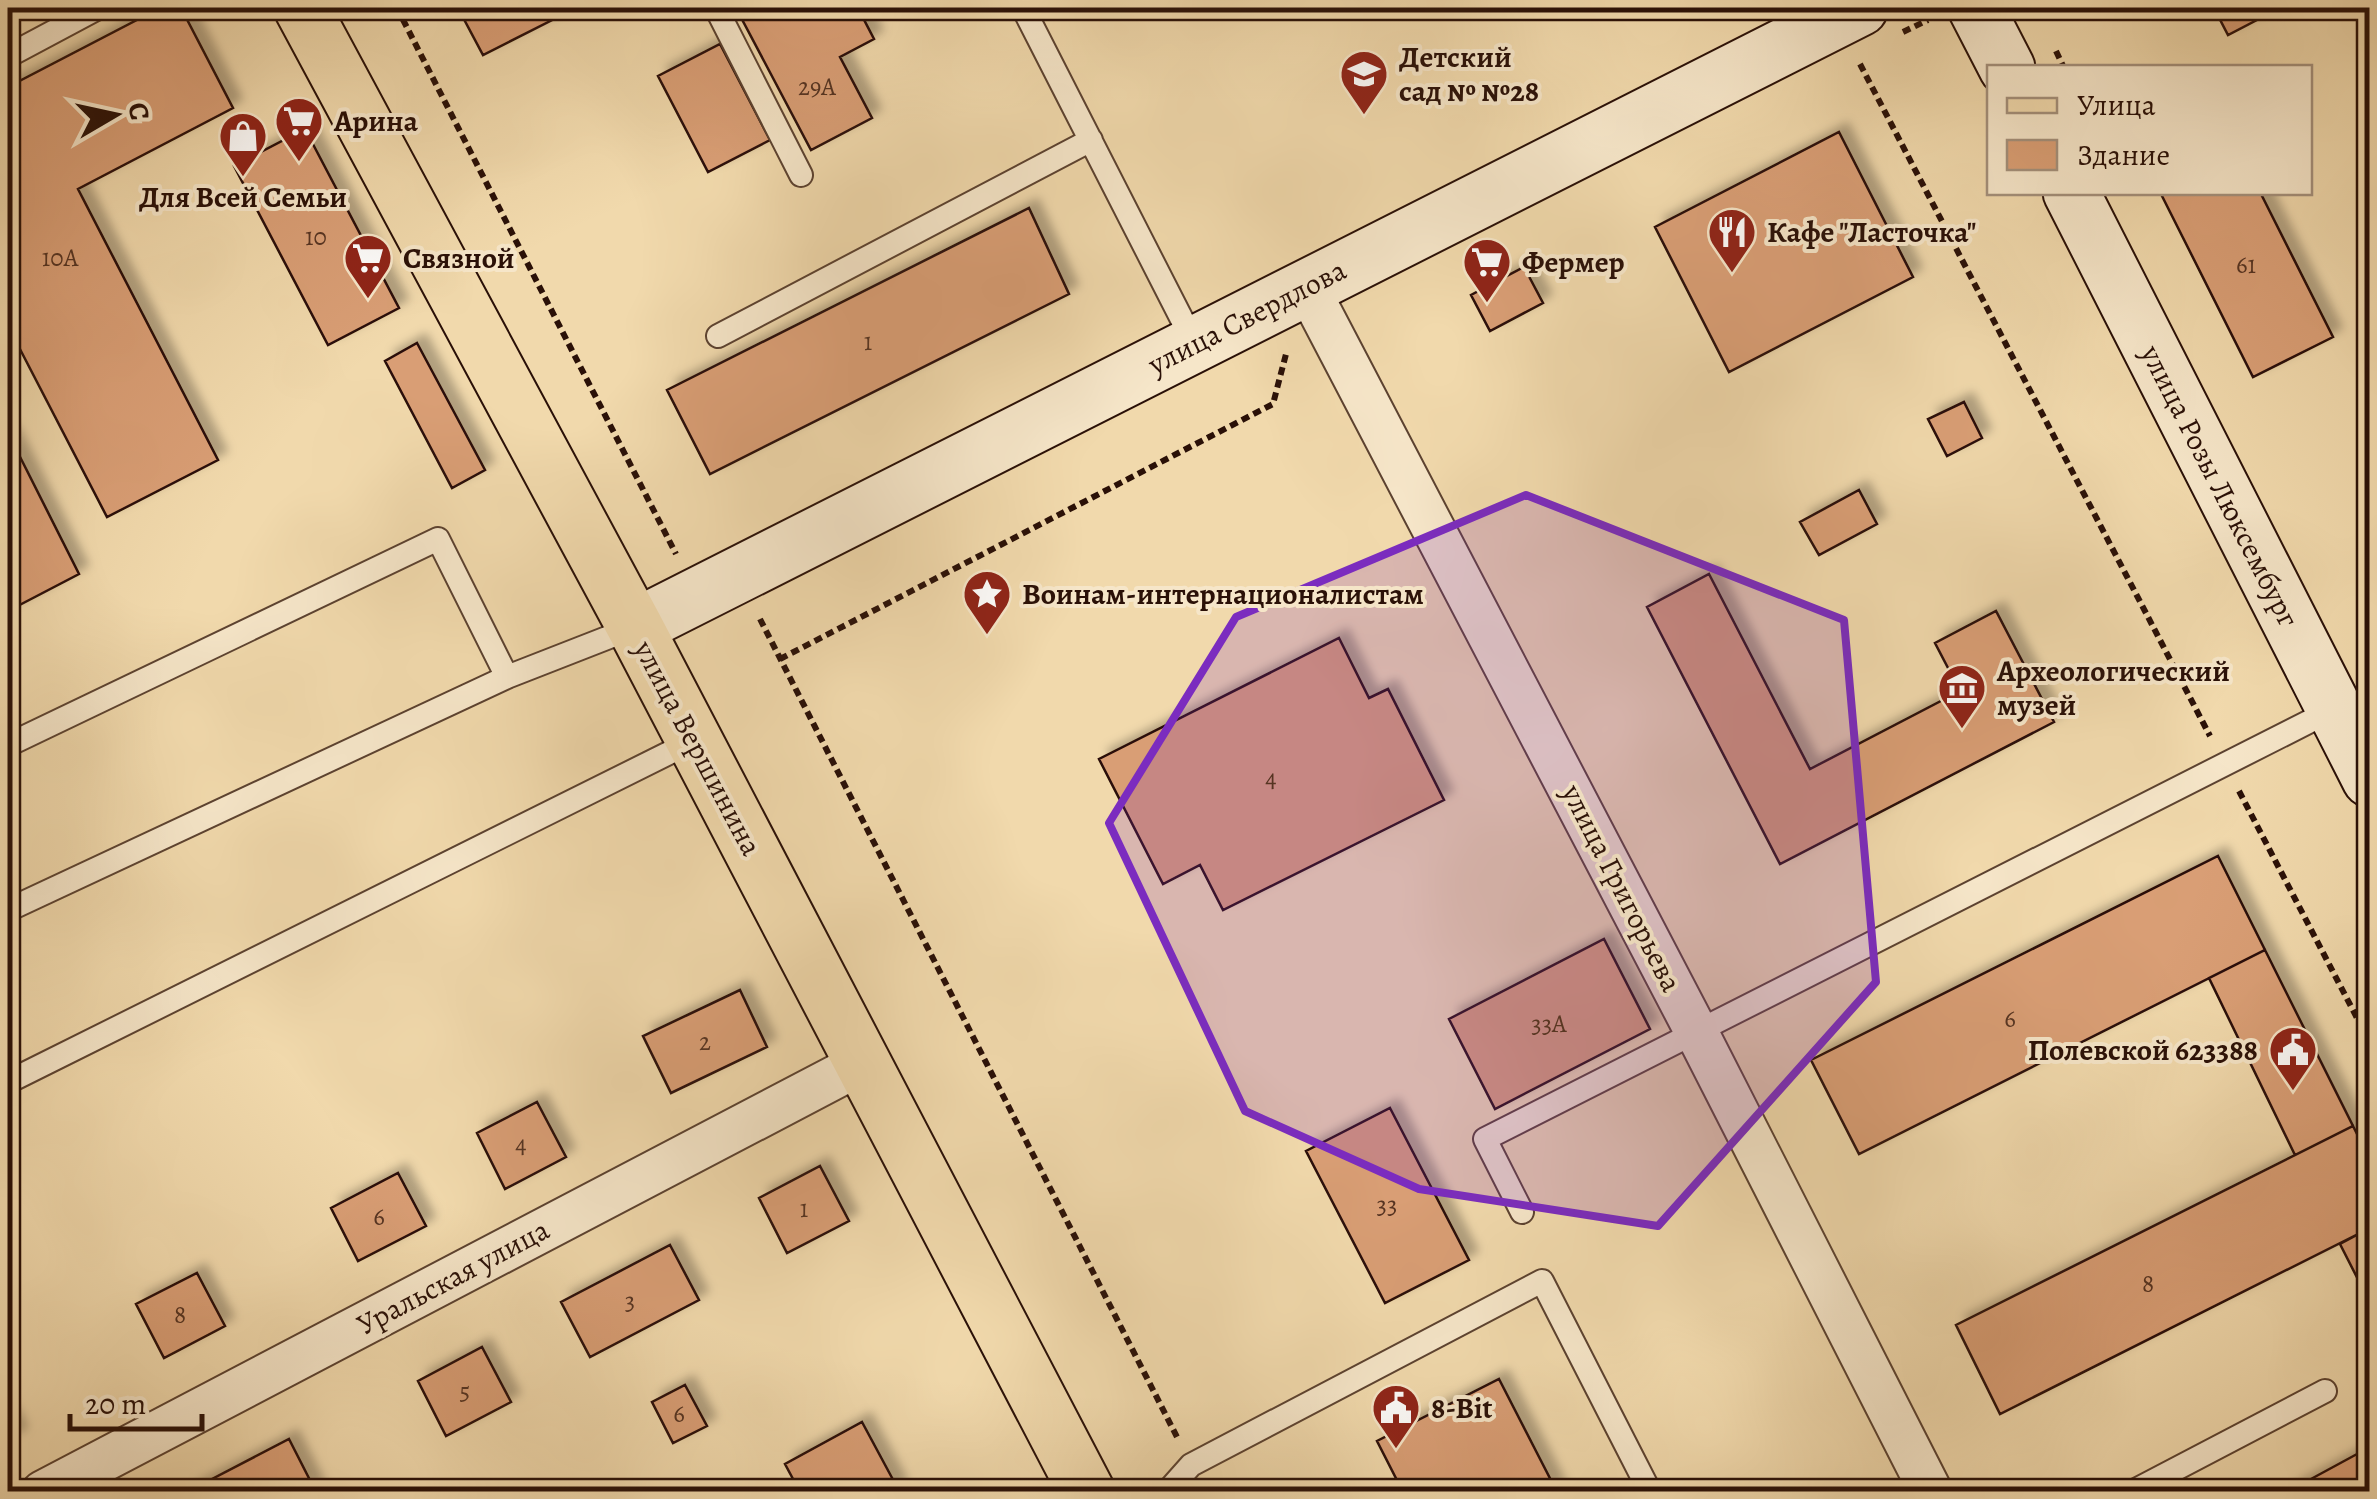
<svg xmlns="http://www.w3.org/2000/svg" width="2377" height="1499" font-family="Alegreya,serif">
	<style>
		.building { fill: #d99e74; stroke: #2a1007; stroke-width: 2.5; filter: url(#shadow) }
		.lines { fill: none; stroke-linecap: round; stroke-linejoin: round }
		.lane-casing { stroke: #5c4230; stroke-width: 26 }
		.street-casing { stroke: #5c4230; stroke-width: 46 }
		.secondary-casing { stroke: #2a1007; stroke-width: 59 }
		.primary-casing { stroke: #2a1007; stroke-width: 59 }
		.path { stroke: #2a1007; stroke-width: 6; stroke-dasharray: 8 5; stroke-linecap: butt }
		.lane { stroke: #f6e6c9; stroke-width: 22 }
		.street { stroke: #f6e6c9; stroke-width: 42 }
		.secondary { stroke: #f6e6c9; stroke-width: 55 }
		.primary { stroke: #f1d9ac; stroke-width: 55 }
		.marked { fill: #7b2cbf; fill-opacity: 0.2; stroke: #7b2cbf; stroke-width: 8; stroke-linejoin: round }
		.labels { text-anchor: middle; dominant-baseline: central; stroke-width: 8; stroke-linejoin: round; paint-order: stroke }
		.number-label { font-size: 25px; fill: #563422 }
		.poi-label { font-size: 30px; font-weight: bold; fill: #2a1007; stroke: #f6e6c9; text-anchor: start }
		.street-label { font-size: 30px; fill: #2a1007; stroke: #f6e6c9 }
	</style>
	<defs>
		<filter id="shadow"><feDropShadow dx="9" dy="-9" stdDeviation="5" flood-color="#0004"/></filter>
	</defs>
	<rect width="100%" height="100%" fill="#f1d9ac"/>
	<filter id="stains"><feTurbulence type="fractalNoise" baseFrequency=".002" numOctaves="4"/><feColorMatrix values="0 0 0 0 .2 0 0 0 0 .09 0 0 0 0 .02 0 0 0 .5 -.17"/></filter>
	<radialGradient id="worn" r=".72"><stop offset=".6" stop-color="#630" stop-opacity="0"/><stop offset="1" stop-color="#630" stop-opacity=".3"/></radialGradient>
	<path class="building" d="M160,8H181L233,108L78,189L218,460L107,517L8,326V87Z
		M458,8H576L483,55Z
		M736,8H869L860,12L874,39L840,57L872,118L811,150Z
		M2214,8H2280L2228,35Z
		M720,44L770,140L708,172L658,76Z
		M305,129L399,308L328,345L234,166Z
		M1839,132L1913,277L1729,372L1655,227Z
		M2160,192H2260L2333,337L2253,377Z
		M1029,208L1069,294L710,474L667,390Z
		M1524,267L1543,303L1490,331L1471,295Z
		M417,343L485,470L452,488L385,361Z
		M1964,402L1982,438L1947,456L1928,419Z
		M8,433L79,574L8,611Z
		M1859,490L1877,524L1819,555L1800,522Z
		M1709,574L1810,769L1960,691L1935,643L1996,611L2054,722L1780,864L1647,607Z
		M2370,601V624L2360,606Z
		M1339,638L1369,698L1388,689L1444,800L1223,910L1200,865L1163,884L1099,759Z
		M2218,856L2265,950L1859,1154L1811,1060Z
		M1604,939L1650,1029L1495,1109L1449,1019Z
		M2265,950L2353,1126L2295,1155L2209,978Z
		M740,990L767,1047L671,1093L643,1036Z
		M537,1102L566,1157L505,1189L477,1133Z
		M1390,1108L1469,1260L1385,1303L1306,1151Z
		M2353,1126L2370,1160V1228L2000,1414L1956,1325Z
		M820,1166L849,1221L787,1253L759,1198Z
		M398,1173L426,1226L358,1261L331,1208Z
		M2370,1228V1303L2340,1244Z
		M670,1245L699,1300L590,1357L561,1302Z
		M197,1273L225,1326L164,1358L136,1304Z
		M482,1347L511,1402L446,1436L418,1381Z
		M1499,1379L1557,1492H1403L1377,1441Z
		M685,1385L707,1426L673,1443L652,1402Z
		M8,1415L18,1436L8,1442Z
		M862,1422L898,1489L893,1492H800L785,1464Z
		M289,1439L316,1492H187Z
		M2370,1447V1492H2287Z"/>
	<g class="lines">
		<g class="lane-casing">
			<path id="lane" d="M716,8L801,175
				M1023,8L1194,343
				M8,56L98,8
				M718,336L1091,140
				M8,745L438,539L507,677
				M8,910L507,677L635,627
				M8,1082L693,741
				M1522,1212L1485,1139L2334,709
				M1167,1492L1191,1465L1542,1281L1650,1492
				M2132,1492L2325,1391"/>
		</g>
		<g class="street-casing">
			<path id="street" d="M1307,287L1696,1031L1931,1492
				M43,1492L864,1062"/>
		</g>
		<g class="secondary-casing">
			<path id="secondary" d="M1976,8L2007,68
				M2071,192L2370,779
				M635,627L1860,8"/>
		</g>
		<g class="primary-casing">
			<path id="primary" d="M302,8L635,627L1087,1492"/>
		</g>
		<path class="path" d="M397,8L676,554
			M1903,32L1928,20
			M2056,51L2064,68
			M1860,64L2210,736
			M760,619L1177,1437
			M780,659L1273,404L1286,354
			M2239,791L2370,1043"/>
		<use href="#lane" class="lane"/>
		<use href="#street" class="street"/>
		<use href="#secondary" class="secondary"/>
		<use href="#primary" class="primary"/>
	</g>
	<path class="marked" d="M1526,495L1844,620L1876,982L1658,1226L1419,1189L1245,1111L1109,823L1236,617Z"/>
	<defs>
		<g id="school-pin" transform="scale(2.5)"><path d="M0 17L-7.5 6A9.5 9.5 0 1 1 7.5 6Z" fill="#8f2418" stroke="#f6e6c9"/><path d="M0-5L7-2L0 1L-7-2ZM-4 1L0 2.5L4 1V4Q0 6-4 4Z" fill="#fff"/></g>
		<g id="supermarket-pin" transform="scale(2.5)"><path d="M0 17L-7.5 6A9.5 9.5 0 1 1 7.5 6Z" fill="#8f2418" stroke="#f6e6c9"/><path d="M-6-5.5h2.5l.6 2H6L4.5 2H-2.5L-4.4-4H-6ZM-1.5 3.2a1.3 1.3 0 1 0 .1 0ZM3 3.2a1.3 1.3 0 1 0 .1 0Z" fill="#fff"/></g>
		<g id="shop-pin" transform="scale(2.5)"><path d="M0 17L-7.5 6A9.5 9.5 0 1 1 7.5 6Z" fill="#8f2418" stroke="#f6e6c9"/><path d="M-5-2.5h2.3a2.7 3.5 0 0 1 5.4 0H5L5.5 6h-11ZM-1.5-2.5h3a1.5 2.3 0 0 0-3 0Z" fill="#fff"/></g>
		<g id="restaurant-pin" transform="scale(2.5)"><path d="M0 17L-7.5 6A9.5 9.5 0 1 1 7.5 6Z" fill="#8f2418" stroke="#f6e6c9"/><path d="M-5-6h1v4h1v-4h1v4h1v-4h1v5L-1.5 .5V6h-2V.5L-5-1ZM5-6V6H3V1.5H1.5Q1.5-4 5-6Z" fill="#fff"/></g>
		<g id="sight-pin" transform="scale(2.5)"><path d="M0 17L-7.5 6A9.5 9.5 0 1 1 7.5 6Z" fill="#8f2418" stroke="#f6e6c9"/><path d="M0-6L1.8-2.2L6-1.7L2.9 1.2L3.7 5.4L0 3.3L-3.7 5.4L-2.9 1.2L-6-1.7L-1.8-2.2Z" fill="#fff"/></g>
		<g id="museum-pin" transform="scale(2.5)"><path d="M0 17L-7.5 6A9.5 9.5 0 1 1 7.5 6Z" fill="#8f2418" stroke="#f6e6c9"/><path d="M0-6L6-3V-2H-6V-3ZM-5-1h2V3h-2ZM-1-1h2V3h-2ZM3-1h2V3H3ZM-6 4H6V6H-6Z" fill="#fff"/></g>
		<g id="civic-pin" transform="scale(2.5)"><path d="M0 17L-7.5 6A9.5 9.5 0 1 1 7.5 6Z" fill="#8f2418" stroke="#f6e6c9"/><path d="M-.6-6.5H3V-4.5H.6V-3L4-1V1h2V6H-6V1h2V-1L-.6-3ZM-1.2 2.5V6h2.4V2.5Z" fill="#fff"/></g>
	</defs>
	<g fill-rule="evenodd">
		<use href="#school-pin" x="1364" y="74"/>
		<use href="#supermarket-pin" x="299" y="121"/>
		<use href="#shop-pin" x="243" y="136"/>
		<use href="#restaurant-pin" x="1732" y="232"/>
		<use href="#supermarket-pin" x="368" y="258"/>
		<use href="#supermarket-pin" x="1487" y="262"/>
		<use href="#sight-pin" x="987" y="594"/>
		<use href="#museum-pin" x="1962" y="688"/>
		<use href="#civic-pin" x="2293" y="1050"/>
		<use href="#civic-pin" x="1396" y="1408"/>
	</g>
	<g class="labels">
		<g class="number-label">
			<text x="817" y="87">29А</text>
			<text x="316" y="237">10</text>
			<text x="60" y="258">10А</text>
			<text x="2246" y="265">61</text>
			<text x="868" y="342">1</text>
			<text x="1271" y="779">4</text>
			<text x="2010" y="1019">6</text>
			<text x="1549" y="1024">33А</text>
			<text x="705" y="1042">2</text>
			<text x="521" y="1145">4</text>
			<text x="1387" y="1205">33</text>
			<text x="804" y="1209">1</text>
			<text x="379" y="1217">6</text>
			<text x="2148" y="1284">8</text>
			<text x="630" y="1301">3</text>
			<text x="180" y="1315">8</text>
			<text x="465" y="1391">5</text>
			<text x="679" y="1414">6</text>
		</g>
		<g class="poi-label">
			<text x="1399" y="57">Детский<tspan x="1399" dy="34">сад № №28</tspan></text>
			<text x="334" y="121">Арина</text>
			<text x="243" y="197" text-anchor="middle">Для Всей Семьи</text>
			<text x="1767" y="232">Кафе "Ласточка"</text>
			<text x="403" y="258">Связной</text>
			<text x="1522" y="262">Фермер</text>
			<text x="1022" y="594">Воинам-интернационалистам</text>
			<text x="1997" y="671">Археологический<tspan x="1997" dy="34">музей</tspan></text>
			<text x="2258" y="1050" text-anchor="end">Полевской 623388</text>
			<text x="1431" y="1408">8-Bit</text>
		</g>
		<g class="street-label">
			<text transform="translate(1247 317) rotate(-27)">улица Свердлова</text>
			<text transform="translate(2220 486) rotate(63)">улица Розы Люксембург</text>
			<text transform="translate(698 748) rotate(62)">улица Вершинина</text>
			<text transform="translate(1622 888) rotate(63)">улица Григорьева</text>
			<text transform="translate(453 1277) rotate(-28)">Уральская улица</text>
		</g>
	</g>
	<rect width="2377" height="1499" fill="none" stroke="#f1d9ac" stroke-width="40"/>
	<rect x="10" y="10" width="2357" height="1479" fill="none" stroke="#2a1007" stroke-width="5"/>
	<rect x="20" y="20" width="2337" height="1459" fill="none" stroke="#2a1007" stroke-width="2.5"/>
	<rect x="1987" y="65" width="325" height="130" fill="#f6e6c9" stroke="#a4907b" stroke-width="2.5"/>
	<rect x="2007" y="98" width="50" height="15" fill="#f1d9ac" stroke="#a4907b" stroke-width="2.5"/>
	<text x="2077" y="115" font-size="30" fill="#2a1007">Улица</text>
	<rect x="2007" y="140" width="50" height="30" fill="#d99e74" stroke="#a4907b" stroke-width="2.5"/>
	<text x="2077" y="165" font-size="30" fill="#2a1007">Здание</text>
	<g transform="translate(115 115) rotate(81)" stroke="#f6e6c9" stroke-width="8" paint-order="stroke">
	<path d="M0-8L18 38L0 25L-18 38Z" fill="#2a1007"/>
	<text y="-15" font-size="28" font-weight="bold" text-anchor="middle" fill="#2a1007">С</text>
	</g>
	<path d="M70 1414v15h132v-15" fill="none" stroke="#2a1007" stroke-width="5"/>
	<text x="85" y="1414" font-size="30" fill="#2a1007" stroke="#f6e6c9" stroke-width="8" paint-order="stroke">20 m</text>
	<rect width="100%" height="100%" filter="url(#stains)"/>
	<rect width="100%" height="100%" fill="url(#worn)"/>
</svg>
